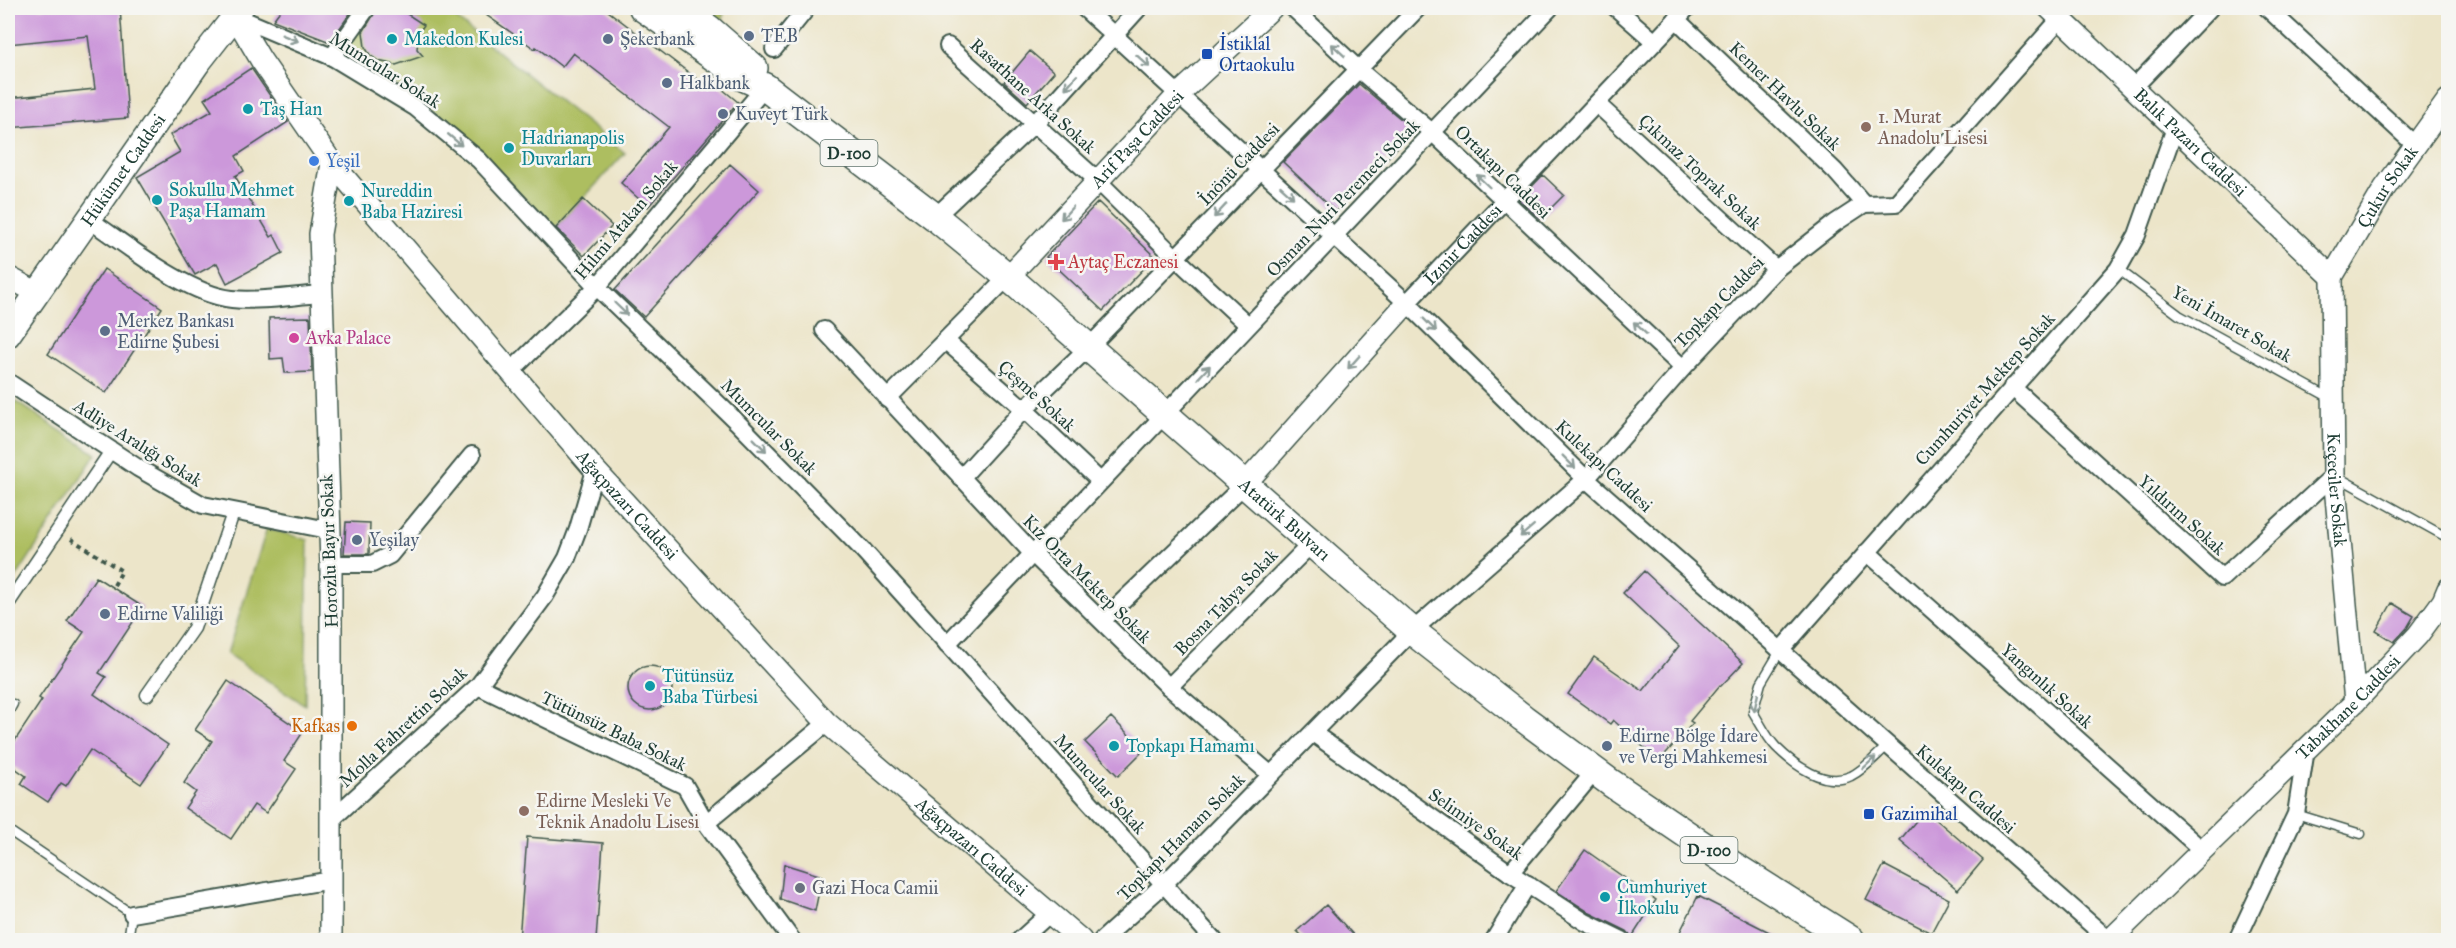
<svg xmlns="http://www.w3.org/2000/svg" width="2456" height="948" font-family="'IM FELL Great Primer',serif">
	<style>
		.green { fill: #adbe61; stroke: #667e4a; stroke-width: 1.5 }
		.building { fill: #cc98da }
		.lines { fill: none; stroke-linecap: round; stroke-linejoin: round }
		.service-casing { stroke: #3e564a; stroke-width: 11 }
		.pedestrian-casing { stroke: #3e564a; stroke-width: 15 }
		.minor-casing { stroke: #3e564a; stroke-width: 20 }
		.tertiary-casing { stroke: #3e564a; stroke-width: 24 }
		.secondary-casing { stroke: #3e564a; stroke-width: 27 }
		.primary-casing { stroke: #3e564a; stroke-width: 30 }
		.path { stroke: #3e564a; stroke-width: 4; stroke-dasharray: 4.5 4.5; stroke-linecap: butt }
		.service { stroke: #fff; stroke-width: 8 }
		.pedestrian { stroke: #fff; stroke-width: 12 }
		.minor { stroke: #fff; stroke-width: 16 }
		.tertiary { stroke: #fff; stroke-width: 21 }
		.secondary { stroke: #fff; stroke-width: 24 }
		.primary { stroke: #fff; stroke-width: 27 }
		.oneway { stroke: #8f9e9a }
		.service-dot { fill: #5c6f8a; stroke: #f6f6f2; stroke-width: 2 }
		.culture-dot { fill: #0f9aa8; stroke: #f6f6f2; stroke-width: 2 }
		.transit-dot { fill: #1a4fb4; stroke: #f6f6f2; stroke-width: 2 }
		.education-dot { fill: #8d6e63; stroke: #f6f6f2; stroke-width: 2 }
		.shop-dot { fill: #3f7fe0; stroke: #f6f6f2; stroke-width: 2 }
		.health-dot { fill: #e0444e; stroke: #f6f6f2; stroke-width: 2 }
		.hotel-dot { fill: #d1479c; stroke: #f6f6f2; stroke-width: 2 }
		.food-dot { fill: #e8710a; stroke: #f6f6f2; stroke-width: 2 }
		.worship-dot { fill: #6b7280; stroke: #f6f6f2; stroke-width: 2 }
		.labels { text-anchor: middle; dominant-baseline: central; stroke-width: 5; stroke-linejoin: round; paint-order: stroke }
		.shield { fill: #f6f6f2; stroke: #60746d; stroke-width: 1.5 }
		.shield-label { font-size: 16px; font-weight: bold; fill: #1f3d34 }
		.service-label { font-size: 18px; fill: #4e5e75; stroke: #f6f6f2; text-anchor: start }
		.culture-label { font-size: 18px; fill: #0d838f; stroke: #f6f6f2; text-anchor: start }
		.transit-label { font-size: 18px; fill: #164399; stroke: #f6f6f2; text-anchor: start }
		.street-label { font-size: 18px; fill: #1f3d34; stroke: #f6f6f2 }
		.education-label { font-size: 18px; fill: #785e54; stroke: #f6f6f2; text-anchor: start }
		.shop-label { font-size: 18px; fill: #366cbe; stroke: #f6f6f2; text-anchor: start }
		.health-label { font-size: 18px; fill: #be3a42; stroke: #f6f6f2; text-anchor: start }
		.hotel-label { font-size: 18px; fill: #b23c85; stroke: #f6f6f2; text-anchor: start }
		.food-label { font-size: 18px; fill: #c56008; stroke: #f6f6f2; text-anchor: end }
		.worship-label { font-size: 18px; fill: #5b616d; stroke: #f6f6f2; text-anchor: start }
	</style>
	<rect width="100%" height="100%" fill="#f6f6f2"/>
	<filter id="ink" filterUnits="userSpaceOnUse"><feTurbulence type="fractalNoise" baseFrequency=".0167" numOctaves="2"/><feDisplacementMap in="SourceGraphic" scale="12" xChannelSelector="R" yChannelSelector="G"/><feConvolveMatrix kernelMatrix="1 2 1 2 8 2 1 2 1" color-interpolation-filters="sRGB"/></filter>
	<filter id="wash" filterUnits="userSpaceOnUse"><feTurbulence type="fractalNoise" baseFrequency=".008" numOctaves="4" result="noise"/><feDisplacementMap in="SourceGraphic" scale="24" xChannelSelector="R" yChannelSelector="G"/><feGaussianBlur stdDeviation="1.35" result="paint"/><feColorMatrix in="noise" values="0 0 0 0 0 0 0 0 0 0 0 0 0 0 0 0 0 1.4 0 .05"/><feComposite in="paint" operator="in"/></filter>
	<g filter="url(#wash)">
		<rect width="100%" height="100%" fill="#ece5c9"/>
		<path class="green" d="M374,8H443L625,153L555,229L421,99L342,53Z
			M693,8H724L722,28Z
			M8,396L96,454L8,590Z
			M267,528L308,540L305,705L227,654Z"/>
		<g id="blocks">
			<path class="building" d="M8,8H120L128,118L8,128V98L95,89L88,36L8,44Z
				M282,8H354L330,42L273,20Z
				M476,8H604L705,85L710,79L738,102L648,207L621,183L669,127L573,53L562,67L536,47L535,49Z
				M377,9H395L404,12L424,25L419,32L417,49L423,56L396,65L378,61L370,55L365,47L363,32Z
				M1030,51L1054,72L1027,103L1004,82Z
				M251,68L288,122L236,156L244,171L235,176L271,237L274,235L283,253L227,283L217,263L195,275L137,177L180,152L170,135L212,111L204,99Z
				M1359,84L1414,130L1336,212L1283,162Z
				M730,164L759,190L644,317L615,290Z
				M1543,175L1564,195L1540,219L1519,200Z
				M583,199L612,226L584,256L556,228Z
				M1098,202L1155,257L1103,311L1046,257Z
				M104,269L162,308L106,393L48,354Z
				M310,317L312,372L285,373L283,358L270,359L269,318Z
				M346,522L370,523L369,554H344Z
				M1644,571L1743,663L1721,686L1720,685L1690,721L1693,723L1659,761L1613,720L1610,724L1568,694L1594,657L1643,691L1679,646L1623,593Z
				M96,577L143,607L99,673L106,677L94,694L168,745L141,784L90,750L66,786L61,783L48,802L21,784L26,776L8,763V738L14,742L42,700L39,698L84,632L67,621Z
				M2392,603L2414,616L2407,628L2394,642L2376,631Z
				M628 688a22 22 0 1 1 44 0a22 22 0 1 1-44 0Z
				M228,681L303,732L284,761L296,769L266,813L254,805L231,839L185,808L196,792L184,783L212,741L195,730Z
				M1111,717L1144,750L1118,776L1085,742Z
				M1925,810L1983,860L1958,890L1900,840Z
				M527,837L603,843L596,940H519Z
				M1585,850L1656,900L1632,937L1627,931L1590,913L1556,891Z
				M784,864L822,876L815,911L780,899Z
				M1884,865L1949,899L1931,933L1866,900Z
				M1698,896L1785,940H1676Z
				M1326,905L1358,940H1306L1297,931Z"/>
		</g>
	</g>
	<g filter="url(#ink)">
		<use href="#blocks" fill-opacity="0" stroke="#3e564a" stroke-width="1.5"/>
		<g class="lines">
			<g class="service-casing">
				<path id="service" d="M2118,269L2179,315L2332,399
					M2336,476L2448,538
					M1780,651L1761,683L1753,712C1760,723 1767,738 1776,747C1794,765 1825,788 1851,776C1865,769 1876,756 1887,746
					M8,713L13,704
					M2296,814L2361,834
					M8,830L132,914L128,940"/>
			</g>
			<g class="pedestrian-casing">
				<path id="pedestrian" d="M8,604L111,451
					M147,695L194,628L233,513"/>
			</g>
			<g class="minor-casing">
				<g id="minor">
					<path d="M1084,8L1407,303L1586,479L2109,940"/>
					<path d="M1293,8L1358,69L1433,133L1683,368"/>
					<path d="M1616,8L1655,42"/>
					<path d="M2267,8L2415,145"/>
					<path d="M235,16L332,57L416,108L479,160L597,287L737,422L862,549L1214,940"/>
					<path d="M1676,19L1835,171L1864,204"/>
					<path d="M948,46L1097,180L1176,258L1248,325"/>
					<path d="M774,49L807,8"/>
					<path d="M332,57L367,8"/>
					<path d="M2134,87L2210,8"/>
					<path d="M1597,104L1776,269"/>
					<path d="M935,217L1035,123L1139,8"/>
					<path d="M88,219C127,245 186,294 232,299C261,302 292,296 320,294"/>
					<path id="s1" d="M1407,303L1687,8"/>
					<path d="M824,330L1032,553L1169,687L1270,774"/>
					<path d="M946,341L1024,409L1100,481"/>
					<path d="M510,372L597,287L765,87"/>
					<path d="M8,382L138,468L203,505L328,530"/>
					<path d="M2012,387L2222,578L2334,475"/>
					<path d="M887,399L1008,277"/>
					<path d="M961,478L1024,409L1088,348L1418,8"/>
					<path d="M1867,552L2202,850"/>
					<path d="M331,564H372L390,555L472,455"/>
					<path d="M1102,621L1244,485"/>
					<path d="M947,644L1550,8"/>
					<path d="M1780,651L2118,269L2137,235L2175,128"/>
					<path d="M478,686L685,786L706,823L792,940"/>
					<path d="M1169,687L1311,544"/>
					<path d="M1313,733L1510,873L1585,922L1622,940"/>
					<path d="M332,819L478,686L545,596L567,558L578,529L595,470"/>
					<path d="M706,823L827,723"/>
					<path d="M1510,873L1595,771"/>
					<path d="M132,914L331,880"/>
					<path d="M1020,940L1050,913"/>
					<path d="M1102,940L1164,884L1412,631L1586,479L1683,368L1776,269L1835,223L1864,204L1896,203L2060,19"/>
					<path d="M1494,940L1528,884"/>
					<path d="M2237,940L2296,814L2306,749"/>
				</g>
			</g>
			<g class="tertiary-casing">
				<g id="tertiary">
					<path id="s2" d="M2049,8L2332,277"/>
					<path id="s3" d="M235,16L261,60L332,163L595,470L827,723L1081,940"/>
					<path d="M8,277L36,292"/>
					<path id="s4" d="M1008,277L1179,94L1272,8"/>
					<path id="s5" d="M2332,277L2334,475L2355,702"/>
					<path id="s6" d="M2332,277L2384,189L2448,100"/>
					<path d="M1244,485L1407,303"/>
					<path d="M331,940V564L320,234L332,163"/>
					<path id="s7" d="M2110,940L2355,702L2418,635L2443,601L2448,589"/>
				</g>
			</g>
			<g class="secondary-casing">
				<g id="secondary">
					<path id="s8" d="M8,335L198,63L241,8"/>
				</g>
			</g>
			<g class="primary-casing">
				<g id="primary">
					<path id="s9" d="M643,8L741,76L765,87L935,217L1008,277L1412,631L1523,718L1611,783L1726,861L1851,940"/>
					<path d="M679,8L708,28L754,68"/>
				</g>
			</g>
			<path class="path" d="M71,539L122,571L113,587"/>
			<use href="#service" class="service"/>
			<use href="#pedestrian" class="pedestrian"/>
			<use href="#minor" class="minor"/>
			<use href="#tertiary" class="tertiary"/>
			<use href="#secondary" class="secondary"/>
			<use href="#primary" class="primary"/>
		</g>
		<defs><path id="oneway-shaft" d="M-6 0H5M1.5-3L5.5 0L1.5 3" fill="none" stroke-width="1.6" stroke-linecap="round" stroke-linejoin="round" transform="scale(1.5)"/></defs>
		<g class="oneway">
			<use href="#oneway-shaft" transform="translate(290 38) rotate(22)"/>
			<use href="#oneway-shaft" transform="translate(1338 50) rotate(-137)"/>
			<use href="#oneway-shaft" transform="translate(1143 61) rotate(42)"/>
			<use href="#oneway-shaft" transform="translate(1071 82) rotate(131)"/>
			<use href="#oneway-shaft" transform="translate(455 140) rotate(40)"/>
			<use href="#oneway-shaft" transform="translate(1483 181) rotate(-136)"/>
			<use href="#oneway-shaft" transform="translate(1287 192) rotate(42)"/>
			<use href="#oneway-shaft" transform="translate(1220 211) rotate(133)"/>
			<use href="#oneway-shaft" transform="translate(1067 213) rotate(132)"/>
			<use href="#oneway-shaft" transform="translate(621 309) rotate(44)"/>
			<use href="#oneway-shaft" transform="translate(1430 325) rotate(45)"/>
			<use href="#oneway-shaft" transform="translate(1640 328) rotate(-137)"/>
			<use href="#oneway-shaft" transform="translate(1354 362) rotate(132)"/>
			<use href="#oneway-shaft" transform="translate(1204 372) rotate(-47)"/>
			<use href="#oneway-shaft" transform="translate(760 445) rotate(45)"/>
			<use href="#oneway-shaft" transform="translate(1569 462) rotate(45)"/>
			<use href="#oneway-shaft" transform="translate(1527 531) rotate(139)"/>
			<use href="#oneway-shaft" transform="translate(1756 703) rotate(102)"/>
			<use href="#oneway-shaft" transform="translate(1869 763) rotate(-43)"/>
		</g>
	</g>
	<g class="service-dot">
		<circle cx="749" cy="36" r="6"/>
		<circle cx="608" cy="39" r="6"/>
		<circle cx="667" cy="83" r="6"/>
		<circle cx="723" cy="114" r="6"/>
		<circle cx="105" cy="331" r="6"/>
		<circle cx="357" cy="540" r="6"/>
		<circle cx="105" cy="614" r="6"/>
		<circle cx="1607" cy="746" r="6"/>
	</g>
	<g class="culture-dot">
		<circle cx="392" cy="39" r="6"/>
		<circle cx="248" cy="109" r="6"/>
		<circle cx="509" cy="148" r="6"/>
		<circle cx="157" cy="200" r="6"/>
		<circle cx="349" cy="201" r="6"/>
		<circle cx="650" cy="686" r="6"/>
		<circle cx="1114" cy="746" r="6"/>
		<circle cx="1605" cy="897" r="6"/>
	</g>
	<g class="transit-dot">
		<rect x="1201" y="48" width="12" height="12" rx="3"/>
		<rect x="1863" y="808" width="12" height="12" rx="3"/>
	</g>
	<g class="education-dot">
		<circle cx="1866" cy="127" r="6"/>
		<circle cx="524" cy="811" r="6"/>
	</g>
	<circle class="shop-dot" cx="314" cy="161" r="6"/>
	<path class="health-dot" d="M1053 253h6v6h6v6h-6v6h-6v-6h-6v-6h6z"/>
	<circle class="hotel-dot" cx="294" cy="338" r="6"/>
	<circle class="food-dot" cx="352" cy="726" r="6"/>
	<circle class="worship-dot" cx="800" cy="888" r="6"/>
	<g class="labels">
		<g class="shield">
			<rect x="820.5" y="140" width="57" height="26" rx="4.5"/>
			<rect x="1680.5" y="837" width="57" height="26" rx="4.5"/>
		</g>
		<g class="shield-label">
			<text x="849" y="153">D-100</text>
			<text x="1709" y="850">D-100</text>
		</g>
		<g class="service-label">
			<text x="761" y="36">TEB</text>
			<text x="620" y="39">Şekerbank</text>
			<text x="679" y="83">Halkbank</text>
			<text x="735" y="114">Kuveyt Türk</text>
			<text x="117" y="321">Merkez Bankası<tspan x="117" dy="21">Edirne Şubesi</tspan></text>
			<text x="369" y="540">Yeşilay</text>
			<text x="117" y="614">Edirne Valiliği</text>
			<text x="1619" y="736">Edirne Bölge İdare<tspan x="1619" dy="21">ve Vergi Mahkemesi</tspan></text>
		</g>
		<g class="culture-label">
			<text x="404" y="39">Makedon Kulesi</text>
			<text x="260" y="109">Taş Han</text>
			<text x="521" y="138">Hadrianapolis<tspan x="521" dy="21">Duvarları</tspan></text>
			<text x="169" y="190">Sokullu Mehmet<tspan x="169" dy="21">Paşa Hamam</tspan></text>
			<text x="361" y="191">Nureddin<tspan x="361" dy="21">Baba Haziresi</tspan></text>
			<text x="662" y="676">Tütünsüz<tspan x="662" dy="21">Baba Türbesi</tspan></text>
			<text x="1126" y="746">Topkapı Hamamı</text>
			<text x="1617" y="887">Cumhuriyet<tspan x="1617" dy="21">İlkokulu</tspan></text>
		</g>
		<g class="transit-label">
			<text x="1219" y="44">İstiklal<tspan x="1219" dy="21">Ortaokulu</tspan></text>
			<text x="1881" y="814">Gazimihal</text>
		</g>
		<g class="street-label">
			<text transform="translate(385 70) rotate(32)">Mumcular Sokak</text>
			<text transform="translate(1033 96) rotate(42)">Rasathane Arka Sokak</text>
			<text transform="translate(1785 96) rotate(44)">Kemer Havlu Sokak</text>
			<text stroke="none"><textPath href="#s4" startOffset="189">Arif Paşa Caddesi</textPath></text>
			<text stroke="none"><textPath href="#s2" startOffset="195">Balık Pazarı Caddesi</textPath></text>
			<text transform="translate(1239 164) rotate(-46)">İnönü Caddesi</text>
			<text stroke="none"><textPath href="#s8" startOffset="201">Hükümet Caddesi</textPath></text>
			<text transform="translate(1503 172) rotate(44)">Ortakapı Caddesi</text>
			<text transform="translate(1700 172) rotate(43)">Çıkmaz Toprak Sokak</text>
			<text stroke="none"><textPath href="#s6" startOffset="106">Çukur Sokak</textPath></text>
			<text transform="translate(1343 198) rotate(-46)">Osman Nuri Peremeci Sokak</text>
			<text transform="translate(626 220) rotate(-50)">Hilmi Atakan Sokak</text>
			<text stroke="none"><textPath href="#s1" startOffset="81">İzmir Caddesi</textPath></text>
			<text transform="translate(1719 302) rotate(-46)">Topkapı Caddesi</text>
			<text transform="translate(2232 324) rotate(30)">Yeni İmaret Sokak</text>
			<text transform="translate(1985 389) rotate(-48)">Cumhuriyet Mektep Sokak</text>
			<text transform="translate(1037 396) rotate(42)">Çeşme Sokak</text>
			<text transform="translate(769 427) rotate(45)">Mumcular Sokak</text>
			<text transform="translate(138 443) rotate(32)">Adliye Aralığı Sokak</text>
			<text transform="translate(1604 466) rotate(43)">Kulekapı Caddesi</text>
			<text stroke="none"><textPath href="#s5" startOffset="213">Keçeciler Sokak</textPath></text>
			<text stroke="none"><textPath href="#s3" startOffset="628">Ağaçpazarı Caddesi</textPath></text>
			<text transform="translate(2182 515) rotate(42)">Yıldırım Sokak</text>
			<text stroke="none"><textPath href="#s9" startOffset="822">Atatürk Bulvarı</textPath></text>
			<text transform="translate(329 551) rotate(-92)">Horozlu Bayır Sokak</text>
			<text transform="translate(1087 579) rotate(45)">Kız Orta Mektep Sokak</text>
			<text transform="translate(1226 602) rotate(-46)">Bosna Tabya Sokak</text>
			<text transform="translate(2047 686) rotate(42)">Yangınlık Sokak</text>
			<text stroke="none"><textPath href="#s7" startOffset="333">Tabakhane Caddesi</textPath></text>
			<text transform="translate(403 727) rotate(-43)">Molla Fahrettin Sokak</text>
			<text transform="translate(614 731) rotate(26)">Tütünsüz Baba Sokak</text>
			<text transform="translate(1100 784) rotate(48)">Mumcular Sokak</text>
			<text transform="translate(1966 789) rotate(41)">Kulekapı Caddesi</text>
			<text transform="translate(1476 824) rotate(35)">Selimiye Sokak</text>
			<text transform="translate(1181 837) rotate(-45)">Topkapı Hamam Sokak</text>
			<text stroke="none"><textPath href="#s3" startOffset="1114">Ağaçpazarı Caddesi</textPath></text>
		</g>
		<g class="education-label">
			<text x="1878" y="117">1. Murat<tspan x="1878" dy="21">Anadolu Lisesi</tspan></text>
			<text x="536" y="801">Edirne Mesleki Ve<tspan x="536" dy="21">Teknik Anadolu Lisesi</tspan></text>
		</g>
		<g class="shop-label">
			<text x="326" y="161">Yeşil</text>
		</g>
		<g class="health-label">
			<text x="1068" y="262">Aytaç Eczanesi</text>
		</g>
		<g class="hotel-label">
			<text x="306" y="338">Avka Palace</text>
		</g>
		<g class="food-label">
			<text x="340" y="726">Kafkas</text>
		</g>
		<g class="worship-label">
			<text x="812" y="888">Gazi Hoca Camii</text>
		</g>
	</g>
	<rect width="2456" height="948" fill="none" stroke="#f6f6f2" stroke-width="30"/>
</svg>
